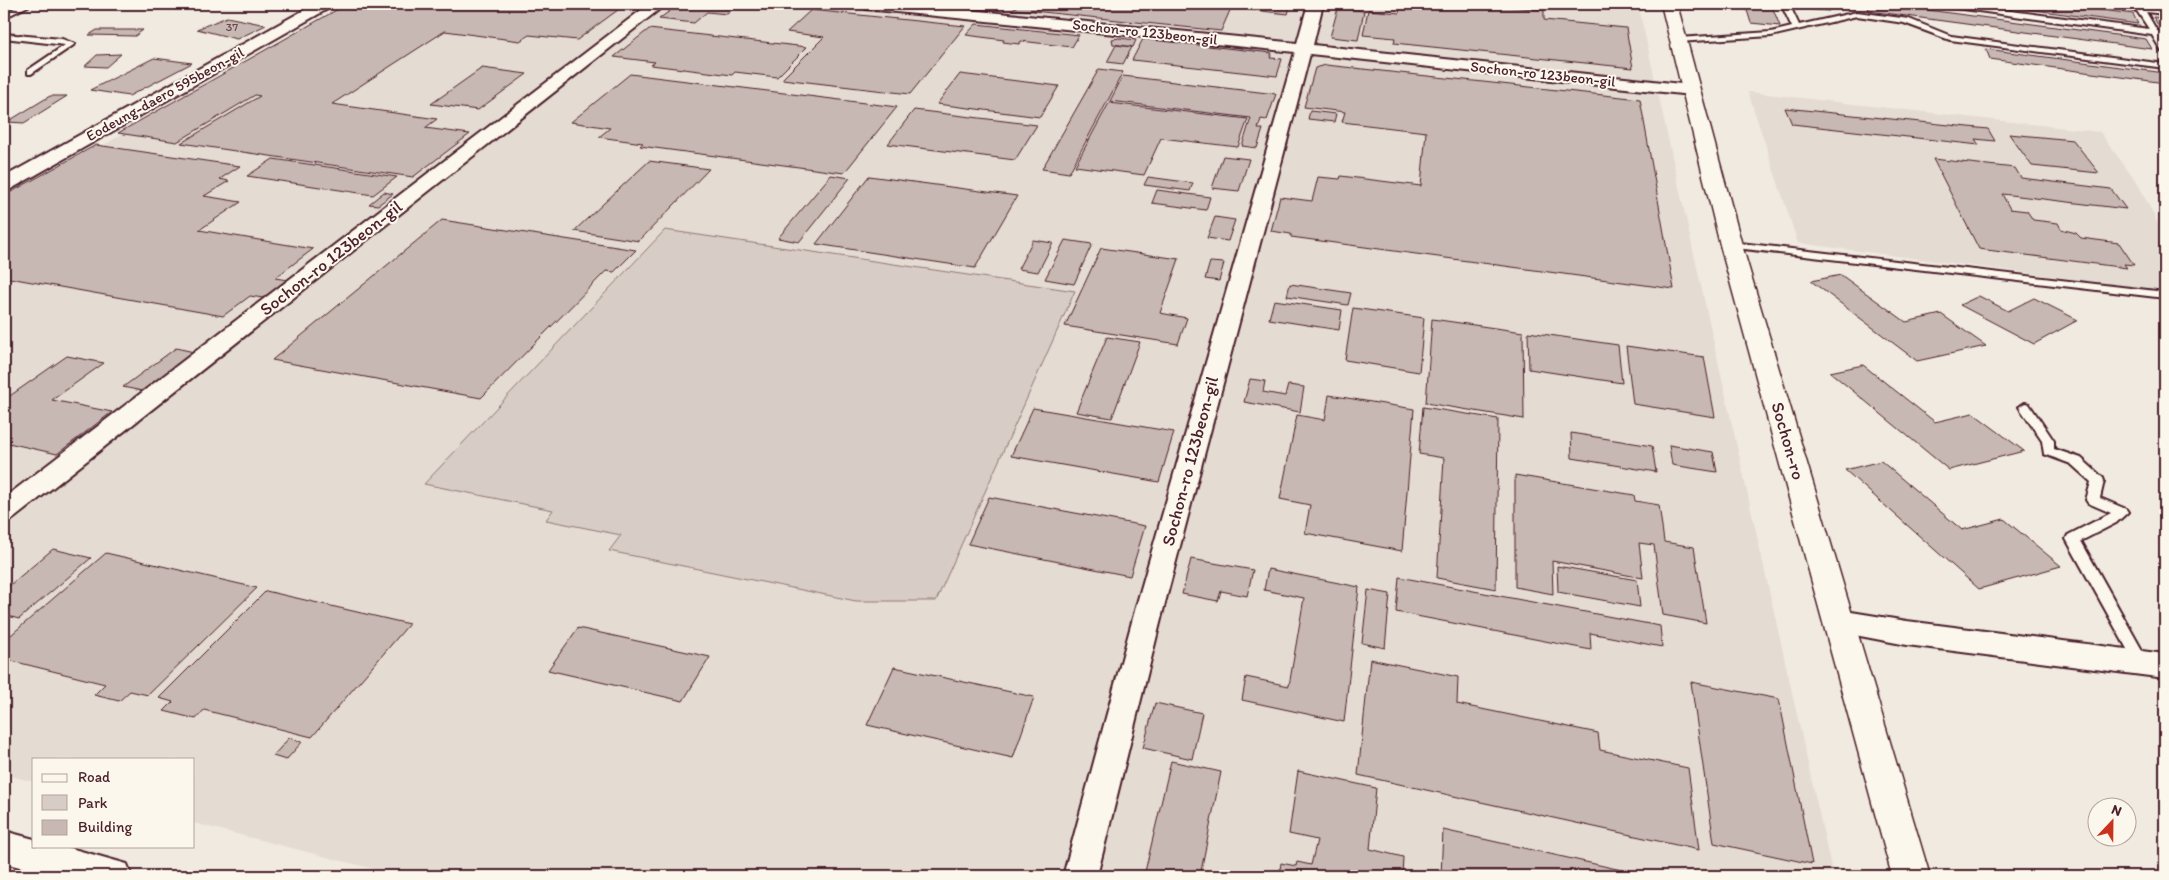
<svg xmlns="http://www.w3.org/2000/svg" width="2169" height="880" font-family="Itim,sans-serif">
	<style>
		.built { fill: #e4dbd2 }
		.green { fill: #d8ccc6; stroke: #917678 }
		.building { fill: #c8b8b3; stroke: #4a1f2b }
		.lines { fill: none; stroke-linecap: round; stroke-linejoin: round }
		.service-casing { stroke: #4a1f2b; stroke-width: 4 }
		.minor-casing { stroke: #4a1f2b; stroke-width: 4 }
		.tertiary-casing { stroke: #4a1f2b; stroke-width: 3 }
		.service { fill: #fbf7ec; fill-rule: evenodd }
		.minor { fill: #fbf7ec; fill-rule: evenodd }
		.tertiary { fill: #fbf7ec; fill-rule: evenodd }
		.labels { text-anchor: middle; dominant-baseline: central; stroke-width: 4; stroke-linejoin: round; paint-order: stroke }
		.far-number-label { font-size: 12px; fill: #6a454d }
		.far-street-label { font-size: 15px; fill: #4a1f2b; stroke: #fbf7ec }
		.street-label { font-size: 18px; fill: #4a1f2b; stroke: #fbf7ec }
	</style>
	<rect width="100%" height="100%" fill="#f0eae0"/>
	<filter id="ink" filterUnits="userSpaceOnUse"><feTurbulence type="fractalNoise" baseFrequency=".02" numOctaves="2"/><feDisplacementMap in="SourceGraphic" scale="10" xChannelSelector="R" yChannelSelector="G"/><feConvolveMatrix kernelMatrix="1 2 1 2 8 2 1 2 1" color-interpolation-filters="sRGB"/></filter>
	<g filter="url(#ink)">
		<path class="built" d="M346,4H1638L1833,876H401L194,823V759H34V782L4,774V203Z
			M1748,92L2100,132L2139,186L2165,238V291L1798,243Z"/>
		<path class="green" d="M665,230L1075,291L936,601H856L609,551L621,535L546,520L553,510L424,484Z"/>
		<path class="building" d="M347,4H626L577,40L529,35L520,41L445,31L332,104L437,119L425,128L470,134L413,177L181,143L260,96L255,95L177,142L118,133Z
			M679,4H717L714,7L733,9L727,14L707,12L694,23L659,19Z
			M1018,4H1188L1231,8L1221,31L1014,9Z
			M1237,4L1282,8L1284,4H1291L1288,14L1235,8Z
			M1401,4H1483L1544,10V20L1626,28L1633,68L1394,43L1395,38L1363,35L1368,10L1399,13Z
			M1519,4H1571L1572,9Z
			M1745,4H1771L1780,26L1751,23Z
			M1801,4H1825L1829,11L1803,9Z
			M1868,4H1882L2146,39L2152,49L1869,11Z
			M1990,4H2053L2133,14L2138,24Z
			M1338,8L1364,11L1358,40L1330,37Z
			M811,10L965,26L910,94L782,79L824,37L787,32Z
			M227,17L266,25L237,39L197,29Z
			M2153,17L2165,18V28H2160Z
			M976,24L1079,35L1072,47L1021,41L1019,44L1003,42L1004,40L966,35Z
			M649,29L807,47L777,77L735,72L732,75L651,65L655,62L614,57Z
			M97,30H143L135,36L89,35Z
			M1119,38L1136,40L1133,47L1113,44L1112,39Z
			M1143,39L1272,53L1270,58L1282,59L1277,76L1132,60Z
			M1116,45L1132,47L1123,64L1107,62Z
			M1986,49L2165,73V83L1990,59Z
			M121,54L106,67L85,66L97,55Z
			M154,58L192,63L129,96L90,90Z
			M1326,65L1640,99L1674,289L1291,237V234L1271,231L1280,197L1312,201L1318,177L1340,179L1341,176L1421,186L1426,132L1342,122L1345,112L1304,107L1315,68Z
			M482,68L527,74L478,110L431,104Z
			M1099,69L1123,72L1069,173L1042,169Z
			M630,74L897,107L844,173L640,146L643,143L599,137L610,128L571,122Z
			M960,74L1059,86L1040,117L937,104Z
			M1123,76L1276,94L1267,120L1261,119L1258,129H1263L1257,148L1242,146L1251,118L1110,101Z
			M50,96H67L24,123L7,122Z
			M1109,103L1248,119L1238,147L1161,138L1144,175L1075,166Z
			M1785,108L1988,129L1995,141L1975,139L1979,145L1792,124Z
			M914,110L1037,125L1015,160L888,144Z
			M1310,111L1336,114L1334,122L1308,119Z
			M2009,134L2073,140L2099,173L2032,166Z
			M96,145L240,166L220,179L229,181L204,196L241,202L199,230L313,249L275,278L288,280L263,298L250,296L223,316L4,277V196Z
			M1223,156L1249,159L1239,191L1212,188Z
			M273,159L397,177L373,195L247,176Z
			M1933,159L2015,168L2021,178L2111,189L2126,209L2002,194L2010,209L2027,211L2033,220L2058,223L2061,229L2076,233L2081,238L2119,243L2134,265L2124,264L2127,268L1979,249Z
			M649,161L709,169L639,241L574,231Z
			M831,175L850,178L799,242L778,238Z
			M869,176L1017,196L975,268L816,244Z
			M1148,177L1193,183L1190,191L1144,185Z
			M1157,190L1210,197L1206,210L1152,203Z
			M384,192L393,194L378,205L369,204Z
			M1215,217L1235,220L1228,241L1207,238Z
			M442,220L636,250L614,272L606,271L481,398L272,360Z
			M1033,240L1053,243L1038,272L1018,269Z
			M1065,240L1092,244L1074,284L1045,279Z
			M1101,248L1179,259L1160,313L1187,318L1178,344L1065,326Z
			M1210,262L1224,263L1219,281L1205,279Z
			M1841,275L1906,322L1941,314L1986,346L1917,361L1811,281Z
			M1290,284L1351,293L1348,305L1287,296Z
			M1979,296L2008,311L2034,298L2078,320L2034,344L1960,305Z
			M1274,300L1342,310L1339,330L1269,319Z
			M1353,308L1424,318L1419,372L1345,360Z
			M1432,319L1523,332L1524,419L1426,403Z
			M1528,332L1618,345L1622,383L1529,369Z
			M1107,337L1140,342L1112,418L1076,412Z
			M1626,346L1704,357L1715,417L1633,404Z
			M176,348L194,352L142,391L123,387Z
			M67,356L104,363L52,400L112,412L57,454L4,442V400Z
			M1863,365L1935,422L1973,413L2024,451L1949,470L1830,372Z
			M1250,379L1265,381L1263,392L1285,396L1288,385L1304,387L1300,412L1244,402Z
			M1329,395L1414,409L1402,551L1305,533L1310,505L1280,499L1297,415L1325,420Z
			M1423,407L1498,419L1496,589L1437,578L1444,458L1419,454Z
			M1033,408L1174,432L1159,482L1011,456Z
			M1571,433L1652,446L1656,472L1572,458Z
			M1669,445L1713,452L1717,472L1672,465Z
			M1881,461L1962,530L2004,519L2061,566L1979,589L1845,470Z
			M1515,475L1634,495L1635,501L1659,505L1664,542L1694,547L1706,623L1663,615L1654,545L1639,543L1643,578L1552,561L1553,594L1515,587Z
			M989,497L1145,526L1130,576L968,544Z
			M53,549L91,558L19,619L4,615V590Z
			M106,553L257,588L148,695L130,691L119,701L94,695L105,684L4,659V641Z
			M1191,559L1253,570L1247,596L1221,591L1218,601L1182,594Z
			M1557,566L1637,580L1640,607L1558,592Z
			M1268,569L1359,587L1344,722L1242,700L1246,677L1289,686L1304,598L1264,590Z
			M1399,577L1660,626L1662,647L1590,633L1591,650L1396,612Z
			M1368,590L1390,594L1385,648L1362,643Z
			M266,591L409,624L312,737L204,710L196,719L164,711L173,702L159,698Z
			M578,628L710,657L683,701L548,670Z
			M1370,659L1458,677L1457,704L1598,733L1600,750L1688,768L1699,850L1358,775Z
			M894,667L1034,697L1013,758L867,725Z
			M1691,682L1779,699L1812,864L1714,843Z
			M1155,703L1202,713L1192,759L1143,748Z
			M289,738L302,742L286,760L273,756Z
			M1171,761L1221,772L1200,876H1144Z
			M1298,771L1376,788L1370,849L1403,857L1402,876L1368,870V876H1279L1281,863L1296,866L1297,862L1311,865L1317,840L1289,834Z
			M1443,830L1648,876H1441Z"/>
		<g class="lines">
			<g class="service-casing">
				<path id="service" d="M23,4H32L4,18V13Z
					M1781,4H1789L1799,25L1857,12L1909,19L1951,36L2165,64V68L1950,40L1904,23L1857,16L1771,36L1678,42L1674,40L1678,38L1771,32L1792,27Z
					M1938,4H1957L2149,29L2137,11L2100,6L2096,4H2116L2165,10V14L2146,12L2157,31L2165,32V36H2160L2165,44V52H2162L2152,35L1942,6Z
					M4,34L62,39L75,44L31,74H28V70L65,45L4,38Z
					M1731,242L2165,292V298L1727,247V243Z
					M2025,403L2029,404L2054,441V449L2081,458L2103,478L2104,481L2100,498L2126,509L2128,512L2116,523L2081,541L2147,659L2150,663L2147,667L2142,669L2137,667L2066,539L2068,535L2111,513L2088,503L2086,500L2091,482L2071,464L2044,454L2042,441L2019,407Z"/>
			</g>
			<g class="minor-casing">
				<path id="minor" d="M315,4H334L331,7L11,189L4,191V177Z
					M649,4H666L13,519L4,521V498Z
					M858,4H909L1297,43L1308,4H1323L1313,45L1691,85L1697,86L1699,90L1697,94L1691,95L1310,54L1165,603L1097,876H1063L1137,603L1295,52L866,9L861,7Z
					M1839,610L1907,621L2165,654V678L1907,645L1839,632L1829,629L1824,621L1829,613Z
					M4,831L34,839V846H63L127,864L132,876H55L4,863Z"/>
			</g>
			<g class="tertiary-casing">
				<path id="tertiary" d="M1661,4H1677L1742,245L1930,876H1892L1720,245Z"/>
			</g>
			<use href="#service" class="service"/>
			<use href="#minor" class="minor"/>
			<use href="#tertiary" class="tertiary"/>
		</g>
	</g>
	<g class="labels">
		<g class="far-number-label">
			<text x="232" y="27">37</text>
		</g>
		<g class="far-street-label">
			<text transform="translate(1145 32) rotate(6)">Sochon-ro 123beon-gil</text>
			<text transform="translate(1543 74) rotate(6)">Sochon-ro 123beon-gil</text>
			<text transform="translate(165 94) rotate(-29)">Eodeung-daero 595beon-gil</text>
		</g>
		<g class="street-label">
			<text transform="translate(331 258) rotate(-38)">Sochon-ro 123beon-gil</text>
			<text transform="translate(1788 441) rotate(74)">Sochon-ro</text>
			<text transform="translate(1190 461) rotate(-75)">Sochon-ro 123beon-gil</text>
		</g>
	</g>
	<rect width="2169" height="880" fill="none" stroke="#fbf7ec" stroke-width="20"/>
	<rect x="10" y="10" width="2149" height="860" fill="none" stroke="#4a1f2b" stroke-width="2" filter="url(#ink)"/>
	<rect x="32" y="758" width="162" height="90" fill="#fbf7ec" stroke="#b4a19f"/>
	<rect x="42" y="774" width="25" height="8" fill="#fbf7ec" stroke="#b4a19f"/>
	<text x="78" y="782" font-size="15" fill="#4a1f2b">Road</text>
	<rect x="42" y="795" width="25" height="15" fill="#d8ccc6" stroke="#b4a19f"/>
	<text x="78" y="808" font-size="15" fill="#4a1f2b">Park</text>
	<rect x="42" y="820" width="25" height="15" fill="#c8b8b3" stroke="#b4a19f"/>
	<text x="78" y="832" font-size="15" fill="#4a1f2b">Building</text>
	<g transform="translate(2112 822) rotate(22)"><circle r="24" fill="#fbf7ec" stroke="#b4a19f"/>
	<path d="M0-4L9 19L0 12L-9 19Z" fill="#c8321e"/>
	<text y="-8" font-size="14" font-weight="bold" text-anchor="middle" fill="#4a1f2b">N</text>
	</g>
</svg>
